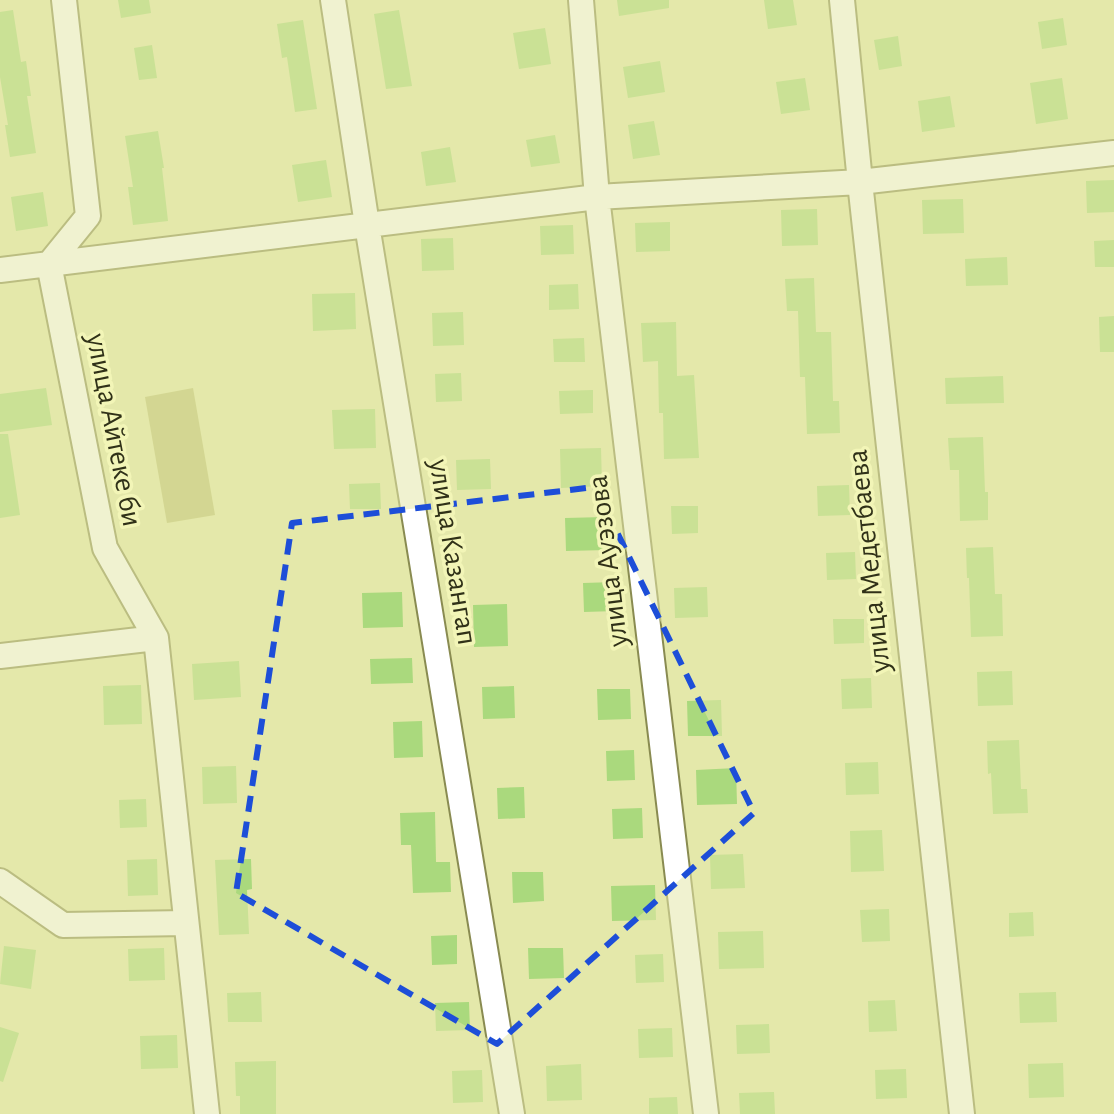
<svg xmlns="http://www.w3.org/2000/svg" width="1114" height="1114" font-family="'Alegreya Sans',sans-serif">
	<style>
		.green { fill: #bfc275 }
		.building { fill: #aad97d }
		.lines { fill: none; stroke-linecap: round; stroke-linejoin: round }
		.minor-casing { stroke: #898b51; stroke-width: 28 }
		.minor { stroke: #fff; stroke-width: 24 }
		.marked { fill: none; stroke: #1d4ed8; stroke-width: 6; stroke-dasharray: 16 10; stroke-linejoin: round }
		.labels { text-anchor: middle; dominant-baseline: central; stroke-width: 7; stroke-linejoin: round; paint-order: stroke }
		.street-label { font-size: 30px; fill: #303118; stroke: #f2f5b7 }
	</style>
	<rect width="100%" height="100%" fill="#e4e8aa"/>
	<path class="green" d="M193,388L215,515L167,523L145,397Z"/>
	<path class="building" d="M118,0H149L151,13L121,18Z
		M617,0H669V8L619,16Z
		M764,0H793L797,25L768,29Z
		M13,10L21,62L26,61L31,96H27L36,153L10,157L5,125H8L0,77V12Z
		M399,10L412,86L386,89L374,14Z
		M1063,18L1067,45L1042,49L1038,22Z
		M303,20L317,109L295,112L287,57L282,58L277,24Z
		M545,28L551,64L519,69L513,33Z
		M898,36L902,66L879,70L874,40Z
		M152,45L157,78L139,80L134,48Z
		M660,61L665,92L628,98L623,67Z
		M805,78L810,110L781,114L776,82Z
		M1062,78L1068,119L1036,124L1030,83Z
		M950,96L955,127L922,132L918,101Z
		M654,121L660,155L633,159L628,125Z
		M158,131L164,168H162L168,221L133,225L128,187H133L125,136Z
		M555,135L560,163L531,167L526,140Z
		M450,147L456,182L426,186L421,152Z
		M326,160L332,197L298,202L292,165Z
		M1114,180V212L1087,213L1086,181Z
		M43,192L48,226L16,231L11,197Z
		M963,199L964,233L923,234L922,200Z
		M817,209L818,245L782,246L781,210Z
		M670,222V251L636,252L635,223Z
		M573,225L574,254L541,255L540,226Z
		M453,238L454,270L422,271L421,239Z
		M1114,240V267H1095L1094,241Z
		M1007,257L1008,285L966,286L965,259Z
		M814,278L816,332H831L833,401H839L840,433L807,434L805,377H800L798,311H787L785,279Z
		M578,284L579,309L549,310V285Z
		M355,293L356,329L313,331L312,294Z
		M463,312L464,345L433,346L432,313Z
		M1114,316V352H1100L1099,317Z
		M676,322L677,376L694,375L699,458L664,459L663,413H659L658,361L643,362L641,323Z
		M584,338L585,362H554L553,339Z
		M461,373L462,401L436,402L435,374Z
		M1003,376L1004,403L946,404L945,378Z
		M46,388L52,425L0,432V394Z
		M593,390V413L560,414L559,391Z
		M375,409L376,448L334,449L332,410Z
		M0,434H8L20,515L0,518Z
		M983,437L985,492H988V520L960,521L959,470H950L948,438Z
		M601,448L602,486L561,488L560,449Z
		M490,459L491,489L457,490L456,460Z
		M380,483L381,509H350L349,484Z
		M849,485L850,515L818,516L817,486Z
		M671,506H698V533L672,534Z
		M605,517L606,550L566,551L565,518Z
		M993,547L995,594H1002L1003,636L971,637L969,578H967L966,548Z
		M855,552L856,579L827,580L826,553Z
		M615,582L616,611L584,612L583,583Z
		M707,587L708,617L675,618L674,588Z
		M402,592L403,627L363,628L362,593Z
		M507,604L508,646L474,647L473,605Z
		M833,619H864V643L834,644Z
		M412,658L413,683L371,684L370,659Z
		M239,661L241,697L194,700L192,664Z
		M1012,671L1013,705L978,706L977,672Z
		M871,678L872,708L842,709L841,679Z
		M141,685L142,724L104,725L103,686Z
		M514,686L515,718L483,719L482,687Z
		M597,689H630L631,719L598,720Z
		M721,700L722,736H688L687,701Z
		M422,721L423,757L394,758L393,722Z
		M1019,740L1021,789H1027L1028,813L993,814L991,773L988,774L987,741Z
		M634,750L635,780L607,781L606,751Z
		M878,762L879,794L846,795L845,763Z
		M236,766L237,803L203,804L202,767Z
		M736,768L737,804L697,805L696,770Z
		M524,787L525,818L498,819L497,788Z
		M146,799L147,827L120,828L119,800Z
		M642,808L643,838L613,839L612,809Z
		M435,812L436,862H450L451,892L413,893L411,845H401L400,813Z
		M882,830L884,871L851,872L850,831Z
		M743,854L745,888L711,889L710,855Z
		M157,859L158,895L128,896L127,860Z
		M251,859L252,889L247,890L249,934L219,935L215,860Z
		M512,872H543L544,901L513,903Z
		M655,885L656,920L612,921L611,886Z
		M889,909L890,941L862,942L860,910Z
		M1033,912L1034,936L1009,937V913Z
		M763,931L764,968L719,969L718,932Z
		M457,935V964L432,965L431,936Z
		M4,946L36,950L31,989L0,984Z
		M164,948L165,980L129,981L128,949Z
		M528,948H563L564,978L529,979Z
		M663,954L664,982L636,983L635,955Z
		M261,992L262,1022H228L227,993Z
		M1056,992L1057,1022L1020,1023L1019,993Z
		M895,1000L897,1031L869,1032L868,1001Z
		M469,1002L470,1030L436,1031L435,1003Z
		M769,1024L770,1053L737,1054L736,1025Z
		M0,1027L19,1033L3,1082L0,1081Z
		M672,1028L673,1057L639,1058L638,1029Z
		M177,1035L178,1068L141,1069L140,1036Z
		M276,1061V1114H240V1096H236L235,1062Z
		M1063,1063L1064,1097L1029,1098L1028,1064Z
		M581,1064L582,1100L547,1101L546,1066Z
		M906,1069L907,1098L876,1099L875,1070Z
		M482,1070L483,1102L453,1103L452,1071Z
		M774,1092L775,1114H740L739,1093Z
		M677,1097L678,1114H649V1098Z"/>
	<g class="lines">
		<g class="minor-casing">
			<path id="minor" d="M64,0L88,216L49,264L105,548L156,638L207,1114
				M333,0L367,225L512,1114
				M581,0L597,197L706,1114
				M842,0L860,182L962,1114
				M0,270L597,197L860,182L1114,153
				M0,656L156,638
				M0,881L63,925L186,923"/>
		</g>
		<use href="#minor" class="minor"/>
	</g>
	<path d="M0 0H1114V1114H0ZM595,487L754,813L497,1044L236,893L292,523Z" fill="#e4e8aa" fill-opacity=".55" fill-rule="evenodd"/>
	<path class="marked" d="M595,487L754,813L497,1044L236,893L292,523Z"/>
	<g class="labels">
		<g class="street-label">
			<text transform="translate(114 430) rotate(79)">улица Айтеке би</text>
			<text transform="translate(453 552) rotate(81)">улица Казангап</text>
			<text transform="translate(608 561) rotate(-97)">улица Ауэзова</text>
			<text transform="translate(869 561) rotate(-96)">улица Медетбаева</text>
		</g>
	</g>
</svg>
